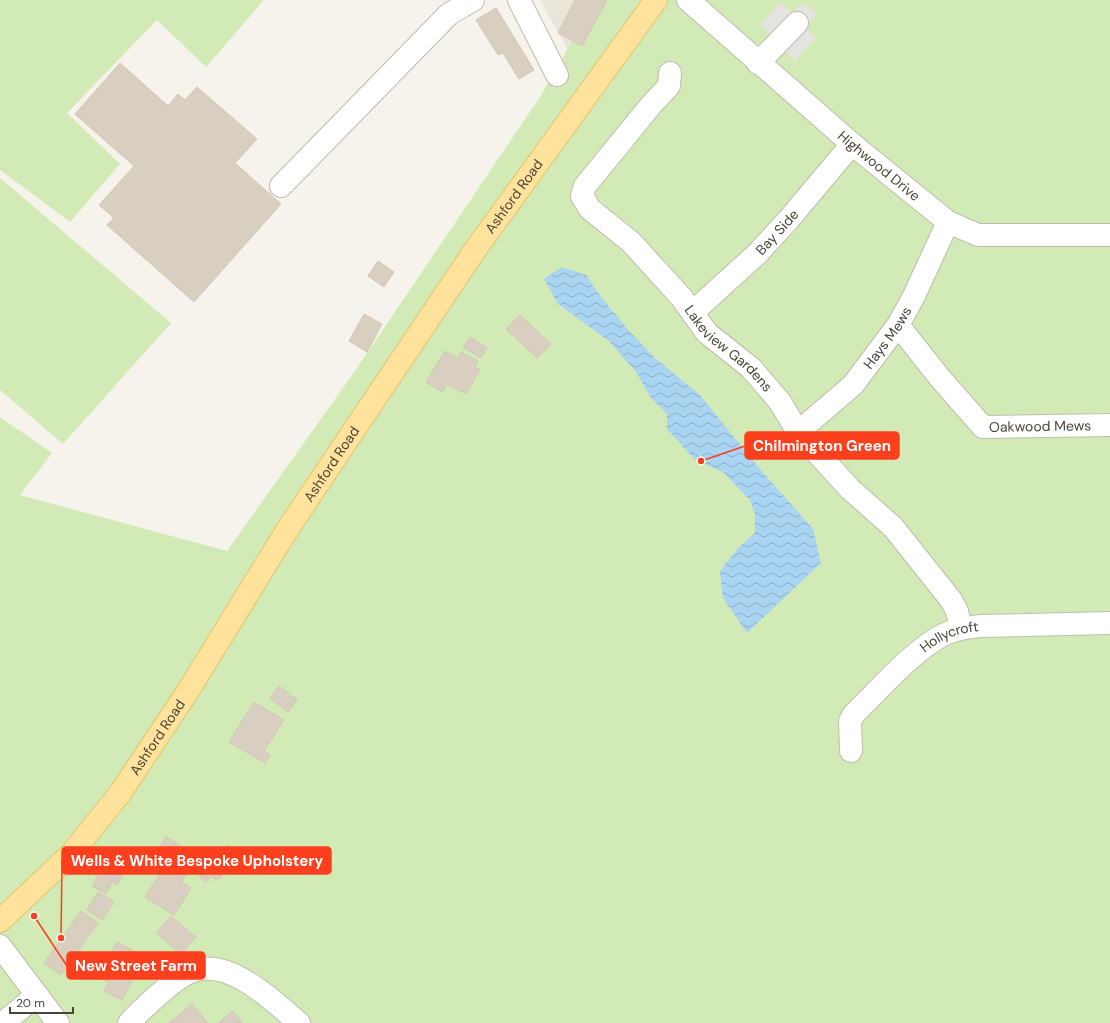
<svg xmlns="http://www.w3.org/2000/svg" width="1110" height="1023" font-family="'DM Sans',sans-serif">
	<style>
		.residential { fill: #eae5da }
		.green { fill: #d2eab5 }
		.parking { fill: #e5e3e0 }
		.water { fill: url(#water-waves) }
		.building { fill: #d8cfc1; stroke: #d3c7b4 }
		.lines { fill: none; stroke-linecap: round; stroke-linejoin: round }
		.minor-casing { stroke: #c2bbae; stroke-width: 24 }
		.major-casing { stroke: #e6c16a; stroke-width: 24 }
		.minor { stroke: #fff; stroke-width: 22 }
		.major { stroke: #ffe39c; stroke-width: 22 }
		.labels { text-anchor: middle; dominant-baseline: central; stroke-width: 3; stroke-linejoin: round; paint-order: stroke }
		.street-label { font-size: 14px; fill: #4b4439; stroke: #fff }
		.leader { fill: none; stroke: #fc3f1d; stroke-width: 1.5 }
		.callout-dot { fill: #fc3f1d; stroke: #fff; stroke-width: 1.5 }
		.callout { fill: #fc3f1d; stroke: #fc3f1d; stroke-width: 1.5 }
		.callout-label { font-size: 15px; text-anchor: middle; font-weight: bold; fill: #fff }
	</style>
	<defs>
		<pattern id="water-waves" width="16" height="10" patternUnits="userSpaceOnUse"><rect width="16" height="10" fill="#a9d4f2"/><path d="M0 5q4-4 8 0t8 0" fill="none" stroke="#8caec5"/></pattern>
	</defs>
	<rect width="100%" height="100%" fill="#f6f3ec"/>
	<path class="residential" d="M540,0H619L575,63Z"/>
	<path class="green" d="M0,0H264L206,67L157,20L67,113L120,164L70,222L0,170Z
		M596,0H1110V1023H0V417L52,453L20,495L227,551L355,371L540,97Z
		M0,178L171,323L63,444L0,390Z"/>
	<path class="parking" d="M781,2L792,13L804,3L817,15L804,26L816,38L794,61L760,24Z"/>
	<path class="water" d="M562,267L586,275L601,297L631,333L655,358L700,395L760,469L813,529L821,563L747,633L723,598L720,571L738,548L755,533V514L750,500L723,472L695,460L667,429V414L651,398L636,372L609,341L558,304L544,279Z"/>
	<path class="building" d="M575,0H607L582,46L558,33Z
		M496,8L534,70L519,79L503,53L498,55L476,20Z
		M120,63L168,106L178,94L185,100L197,87L257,139L235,163L281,204L194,302L107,225L114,218L99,205L134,166L75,114Z
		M378,261L394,272L384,287L368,276Z
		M364,314L382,324L367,352L349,341Z
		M520,315L551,344L537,358L506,329Z
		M470,337L487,348L481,358L463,347Z
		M445,351L458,358L461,352L478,361L475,367L480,370L466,394L447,384L442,392L426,382Z
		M279,686L297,700L288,712L270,698Z
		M254,702L284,720L264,751L270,755L265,763L229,742Z
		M166,837L198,856L181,882L191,888L174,915L145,897L170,857L158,850Z
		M228,845L240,860L216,881L212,876L205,882L199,876L210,866L200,854L209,847L216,855Z
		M113,848L126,855L124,859L129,863L117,885L112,882L106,894L92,886Z
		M98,892L114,902L102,920L87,910Z
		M81,911L98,923L61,975L44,963Z
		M171,916L196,937L181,954L156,933Z
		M117,942L145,957L122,1000L104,991L109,982L98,977Z
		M192,1004L208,1023H169Z
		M233,1011L242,1023H218Z"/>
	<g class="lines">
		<g class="minor-casing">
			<g id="minor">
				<path d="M519,0L557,75"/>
				<path id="s1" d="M688,0L852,144L948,222L978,235H1110"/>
				<path d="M758,63L797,23"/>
				<path id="s2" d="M670,73L669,86L652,104L585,186L582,196L590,209L631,242L681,297L707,333L751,368L780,402L798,432L850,489L893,527L951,600L957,611L961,628"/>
				<path d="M281,186L449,14L473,0"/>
				<path id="s3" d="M693,312L758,253L789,219L852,144"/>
				<path id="s4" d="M898,325L940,378L983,427L1110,425"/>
				<path id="s5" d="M798,432L853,385L898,325L913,298L948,222"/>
				<path id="s6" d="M851,751L850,721L854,714C878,691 915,648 945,634C956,629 968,627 981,626L1110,623"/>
				<path d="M0,946L58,1023"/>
				<path d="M3,1023L37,995"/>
				<path d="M129,1023C138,1013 148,1004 158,995C169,986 179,976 193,971C230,958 273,1001 299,1023"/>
			</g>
		</g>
		<g class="major-casing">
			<g id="major">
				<path id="s7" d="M0,921L72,853L121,792L188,691L289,527L475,250L656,0"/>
			</g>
		</g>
		<use href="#minor" class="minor"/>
		<use href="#major" class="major"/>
	</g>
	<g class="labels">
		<g class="street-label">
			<text stroke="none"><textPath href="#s1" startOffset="253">Highwood Drive</textPath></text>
			<text stroke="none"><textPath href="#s7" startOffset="891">Ashford Road</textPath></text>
			<text stroke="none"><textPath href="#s3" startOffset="116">Bay Side</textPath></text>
			<text stroke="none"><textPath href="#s5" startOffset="131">Hays Mews</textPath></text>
			<text stroke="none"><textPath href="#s2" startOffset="367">Lakeview Gardens</textPath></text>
			<text stroke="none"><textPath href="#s4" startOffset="190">Oakwood Mews</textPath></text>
			<text stroke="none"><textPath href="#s7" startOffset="567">Ashford Road</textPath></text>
			<text stroke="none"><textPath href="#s6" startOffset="163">Hollycroft</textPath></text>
			<text stroke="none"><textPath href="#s7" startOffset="243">Ashford Road</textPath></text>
		</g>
	</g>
	<path class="leader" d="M701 461L745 446M61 938L62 860M34 916L67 966"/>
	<g class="callout-dot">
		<circle cx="701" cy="461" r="4"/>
		<circle cx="61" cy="938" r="4"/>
		<circle cx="34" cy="916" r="4"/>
	</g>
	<g class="callout">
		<rect x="745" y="432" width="154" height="27" rx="4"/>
		<rect x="62" y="847" width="269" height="27" rx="4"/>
		<rect x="67" y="952" width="138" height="27" rx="4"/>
	</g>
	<g class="callout-label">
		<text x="822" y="451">Chilmington Green</text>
		<text x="197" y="866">Wells &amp; White Bespoke Upholstery</text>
		<text x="136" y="971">New Street Farm</text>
	</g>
	<path d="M10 1007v6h63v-6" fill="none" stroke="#4b4439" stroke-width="2"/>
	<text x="16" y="1007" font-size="12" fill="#4b4439" stroke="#ffffff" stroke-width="3" paint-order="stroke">20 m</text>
</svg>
